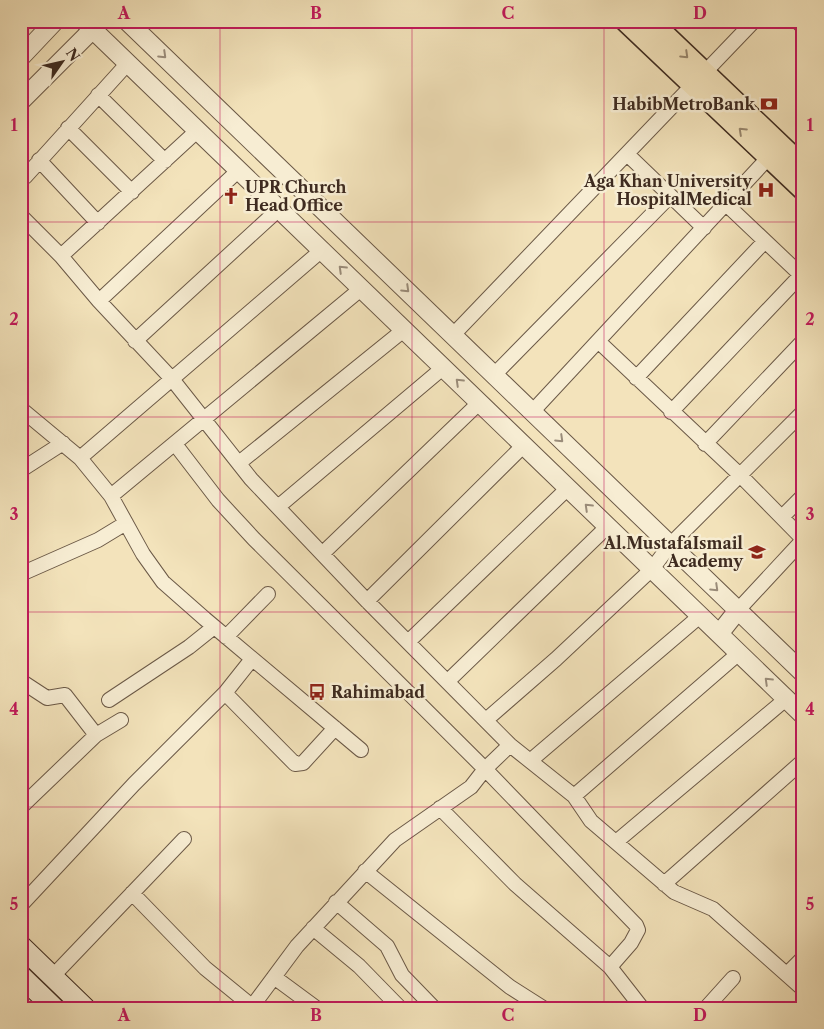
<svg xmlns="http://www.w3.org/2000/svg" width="824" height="1029" font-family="'Libre Caslon Text',serif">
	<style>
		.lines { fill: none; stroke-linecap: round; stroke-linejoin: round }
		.minor-casing { stroke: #6b5947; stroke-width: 16 }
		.tertiary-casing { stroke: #6b5947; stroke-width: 20 }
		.secondary-casing { stroke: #3e2b20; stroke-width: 22 }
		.primary-casing { stroke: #3e2b20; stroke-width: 24 }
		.minor { stroke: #f7edd3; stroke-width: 14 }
		.tertiary { stroke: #f7edd3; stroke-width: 18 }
		.secondary { stroke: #f7edd3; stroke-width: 20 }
		.primary { stroke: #f3e3bb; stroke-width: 21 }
		.oneway { stroke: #9a8c7a }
		.oneway2 { stroke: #98876e }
		.grid { fill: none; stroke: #c2185b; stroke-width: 1; stroke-opacity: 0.55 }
		.labels { text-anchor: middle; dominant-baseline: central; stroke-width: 5; stroke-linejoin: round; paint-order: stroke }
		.poi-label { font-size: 16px; font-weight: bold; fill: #3e2b20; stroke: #f7edd3; text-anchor: end }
		.neatline { fill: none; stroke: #c2185b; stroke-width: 2 }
		.grid-label { font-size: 16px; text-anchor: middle; font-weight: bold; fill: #c2185b }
	</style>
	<rect width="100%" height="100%" fill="#f3e3bb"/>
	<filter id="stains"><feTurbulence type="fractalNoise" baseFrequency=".004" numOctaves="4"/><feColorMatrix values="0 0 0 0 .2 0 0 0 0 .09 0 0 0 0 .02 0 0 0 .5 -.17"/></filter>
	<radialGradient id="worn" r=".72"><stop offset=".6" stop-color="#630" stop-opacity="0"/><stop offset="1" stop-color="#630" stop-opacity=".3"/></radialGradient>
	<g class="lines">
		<g class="minor-casing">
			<path id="minor" d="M797,21L803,27
				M98,95L165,161
				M68,128L132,192
				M627,154L704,228
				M39,160L98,223
				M25,177L128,63
				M726,204L803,277
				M21,216L61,256L99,301L172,379L251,479L367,601L510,745L574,796L591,821L674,892L713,909L803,989
				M61,256L198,130
				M99,301L239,170
				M453,335L754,21
				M135,341L279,209
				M598,341L740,475L803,539
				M494,375L670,196
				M636,378L765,241
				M21,409L80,458L111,496L143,554L163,582L205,619L361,750
				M532,412L769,157
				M671,412L801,275
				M175,444L218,500L254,539L485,769L636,925L638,930L631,943L610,967
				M705,444L803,341
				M80,458L322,250
				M239,463L405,329
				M21,470L63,443
				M111,496L362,288
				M279,506L444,367
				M782,517L803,496
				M323,553L480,402
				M21,574L98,540L126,523
				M367,601L524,445
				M738,610L803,540
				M226,637L268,594
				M408,642L568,488
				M21,681L47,698L65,695L96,735
				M448,681L608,526
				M225,693L295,764L303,763L335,728
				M109,700L189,647L214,627
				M486,720L556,659L652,569L670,545L803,412
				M530,761L700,616
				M574,796L739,653
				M21,807L96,735L121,720
				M440,808L515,884L610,967L642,1008
				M616,842L786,699
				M365,871L510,987L543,1008
				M664,884L803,761
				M132,893L205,968L254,1008
				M336,902L387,946L402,975L434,1008
				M21,905L134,784L225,693L252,659
				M313,928L359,966L400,1008
				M787,974L803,958
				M53,976L184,839
				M274,977L316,1008
				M251,1008L297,946L395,840L471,787L485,769L510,745
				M706,1008L733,978"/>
		</g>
		<g class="tertiary-casing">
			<path id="tertiary" d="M84,21L803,715
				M127,21L803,673
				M21,57L55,21
				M21,101L100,22
				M719,634L738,610"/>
		</g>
		<g class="secondary-casing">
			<path id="secondary" d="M21,946L85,1008
				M21,976L54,1008"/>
		</g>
		<g class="primary-casing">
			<path id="primary" d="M626,21L803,189
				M650,21L803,167"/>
		</g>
		<use href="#minor" class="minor"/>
		<use href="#tertiary" class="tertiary"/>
		<use href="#secondary" class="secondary"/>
		<use href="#primary" class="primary"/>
	</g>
	<defs><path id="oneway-chevron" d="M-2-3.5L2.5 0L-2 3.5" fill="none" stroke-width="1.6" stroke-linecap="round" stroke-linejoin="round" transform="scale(1.25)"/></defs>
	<g class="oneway">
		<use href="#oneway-chevron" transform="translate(163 55) rotate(44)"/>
		<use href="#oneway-chevron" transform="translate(342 269) rotate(-136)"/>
		<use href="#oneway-chevron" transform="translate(406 289) rotate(44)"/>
		<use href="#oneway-chevron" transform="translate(459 382) rotate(-136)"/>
		<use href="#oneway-chevron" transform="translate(560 439) rotate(44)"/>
		<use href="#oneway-chevron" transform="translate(588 507) rotate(-136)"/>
		<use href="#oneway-chevron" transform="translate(715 588) rotate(44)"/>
		<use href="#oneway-chevron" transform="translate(768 681) rotate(-136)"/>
	</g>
	<g class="oneway2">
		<use href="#oneway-chevron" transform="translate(685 55) rotate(44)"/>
		<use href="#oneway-chevron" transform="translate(742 131) rotate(-137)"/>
	</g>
	<path class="grid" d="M220,21V1008M412,21V1008M604,21V1008M21,222H803M21,417H803M21,612H803M21,807H803"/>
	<defs>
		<g id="bank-bare" transform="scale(1.35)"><path d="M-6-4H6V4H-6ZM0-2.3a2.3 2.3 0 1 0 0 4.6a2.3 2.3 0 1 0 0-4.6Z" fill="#8f2418" stroke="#f7edd3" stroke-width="2.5" paint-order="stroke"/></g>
		<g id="hospital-bare" transform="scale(1.35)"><path d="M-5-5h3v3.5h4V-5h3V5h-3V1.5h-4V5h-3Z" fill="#8f2418" stroke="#f7edd3" stroke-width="2.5" paint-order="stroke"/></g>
		<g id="church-bare" transform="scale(1.35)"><path d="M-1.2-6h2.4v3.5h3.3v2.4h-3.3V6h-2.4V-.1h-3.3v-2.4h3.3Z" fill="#8f2418" stroke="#f7edd3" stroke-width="2.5" paint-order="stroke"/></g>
		<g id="school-bare" transform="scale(1.35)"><path d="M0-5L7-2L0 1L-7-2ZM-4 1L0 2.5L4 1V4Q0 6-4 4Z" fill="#8f2418" stroke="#f7edd3" stroke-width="2.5" paint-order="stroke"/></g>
		<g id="bus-bare" transform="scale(1.35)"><path d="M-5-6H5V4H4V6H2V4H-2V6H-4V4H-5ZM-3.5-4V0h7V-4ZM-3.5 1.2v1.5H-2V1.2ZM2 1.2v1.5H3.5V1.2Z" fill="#8f2418" stroke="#f7edd3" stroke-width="2.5" paint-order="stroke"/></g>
	</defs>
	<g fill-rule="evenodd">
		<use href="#bank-bare" x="769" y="104"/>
		<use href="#hospital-bare" x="766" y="190"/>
		<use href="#church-bare" x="231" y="196"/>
		<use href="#school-bare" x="757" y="552"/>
		<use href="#bus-bare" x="317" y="692"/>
	</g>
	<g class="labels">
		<g class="poi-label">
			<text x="755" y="104">HabibMetroBank</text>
			<text x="752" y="181">Aga Khan University<tspan x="752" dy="18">HospitalMedical</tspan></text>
			<text x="245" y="187" text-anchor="start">UPR Church<tspan x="245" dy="18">Head Office</tspan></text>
			<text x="743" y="543">Al.MustafaIsmail<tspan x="743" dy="18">Academy</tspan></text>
			<text x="331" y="692" text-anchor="start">Rahimabad</text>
		</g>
	</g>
	<rect width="824" height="1029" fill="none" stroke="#f3e3bb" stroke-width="55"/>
	<g transform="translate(62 62) rotate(56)" stroke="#f7edd3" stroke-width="4" paint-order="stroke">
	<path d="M0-4L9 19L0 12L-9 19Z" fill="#3e2b20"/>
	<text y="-8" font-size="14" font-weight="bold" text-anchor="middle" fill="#3e2b20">N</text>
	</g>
	<rect x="28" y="28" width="768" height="974" class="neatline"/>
	<g class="grid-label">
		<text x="124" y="19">A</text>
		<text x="316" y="19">B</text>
		<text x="508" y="19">C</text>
		<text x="700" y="19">D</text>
		<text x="14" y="131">1</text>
		<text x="810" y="131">1</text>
		<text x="14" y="325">2</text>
		<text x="810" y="325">2</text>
		<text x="14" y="520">3</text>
		<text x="810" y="520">3</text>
		<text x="14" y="715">4</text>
		<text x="810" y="715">4</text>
		<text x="14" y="910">5</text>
		<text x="810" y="910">5</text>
		<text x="124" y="1021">A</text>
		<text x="316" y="1021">B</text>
		<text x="508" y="1021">C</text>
		<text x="700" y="1021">D</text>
	</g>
	<rect width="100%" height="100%" filter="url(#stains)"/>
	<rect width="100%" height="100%" fill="url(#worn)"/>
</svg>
